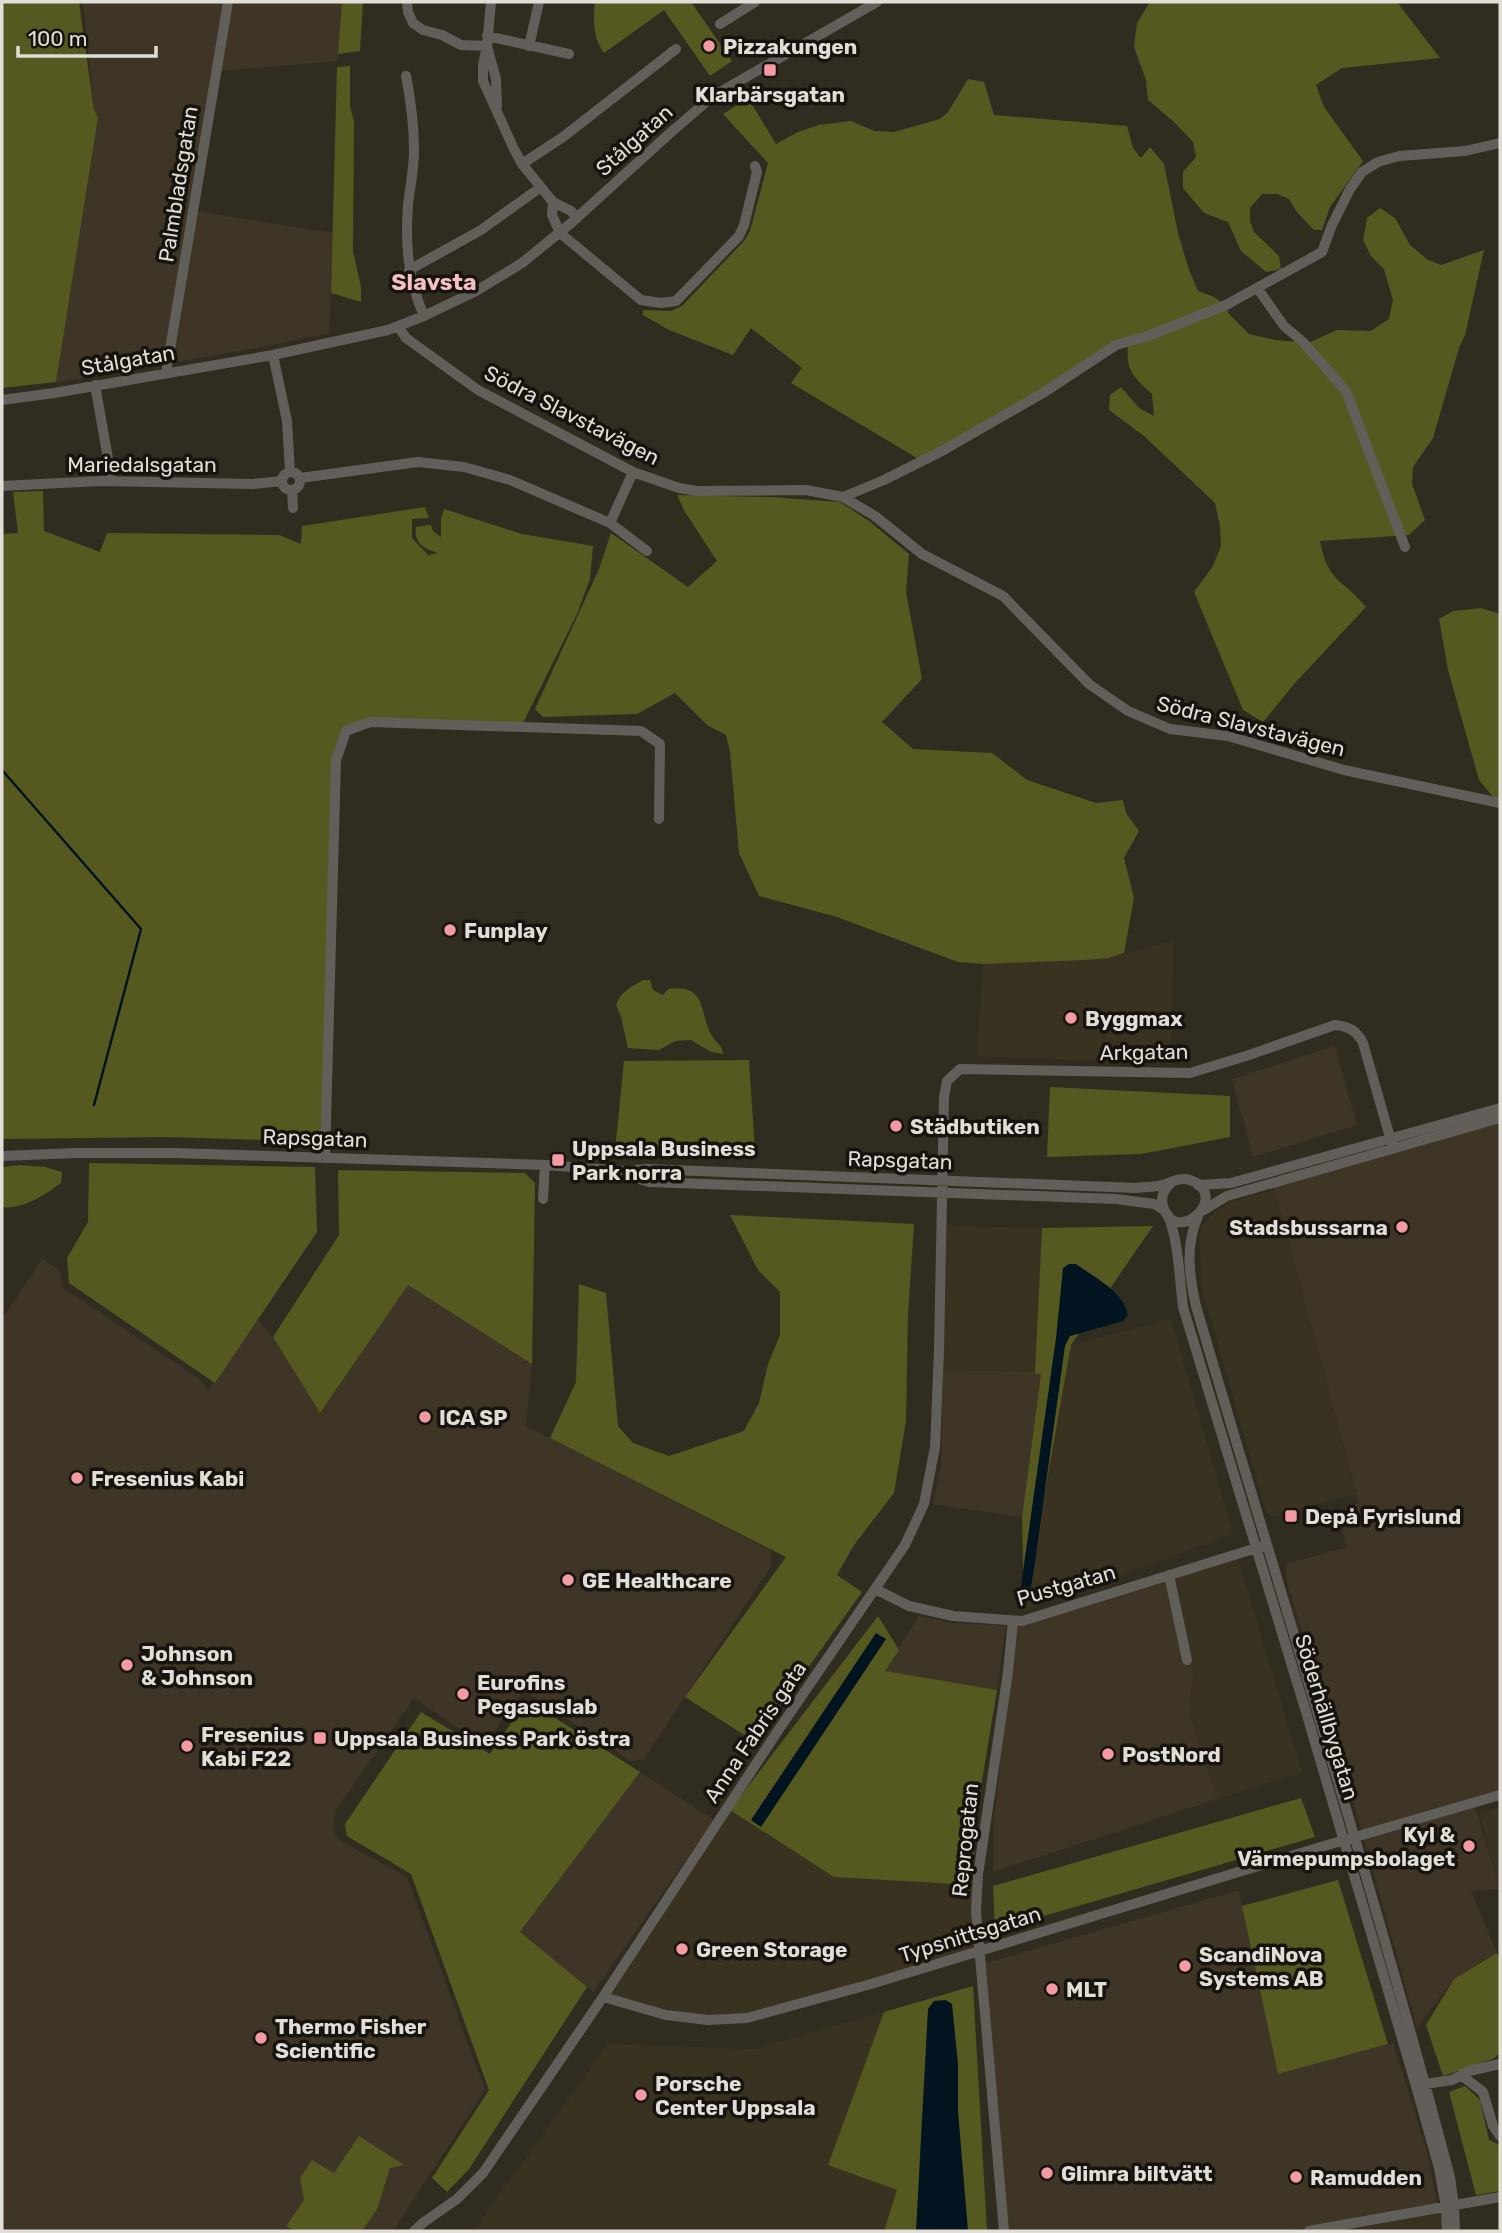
<svg xmlns="http://www.w3.org/2000/svg" width="1502" height="2233" font-family="Rubik,sans-serif">
	<style>
		.built { fill: #3a3220 }
		.industrial { fill: #3f3526 }
		.green { fill: #555920 }
		.water { fill: #021420 }
		.lines { fill: none; stroke-linecap: round; stroke-linejoin: round }
		.stream { stroke: #021420; stroke-width: 2.5 }
		.minor { stroke: #625f5a; stroke-width: 10 }
		.poi-dot { fill: #f49aa2; stroke: #17140f; stroke-width: 2.5 }
		.labels { text-anchor: middle; dominant-baseline: central; stroke-width: 7; stroke-linejoin: round; paint-order: stroke }
		.poi-label { font-size: 21px; font-weight: bold; fill: #e1ded7; stroke: #17140f; text-anchor: start }
		.street-label { font-size: 21px; fill: #e1ded7; stroke: #17140f }
		.neighbourhood-label { font-size: 23px; font-weight: bold; fill: #f4c0c3; stroke: #17140f }
	</style>
	<rect width="100%" height="100%" fill="#312c20"/>
	<path class="built" d="M1173,941L1171,1064L977,1056L983,964L1108,958Z
		M1275,1190L1356,1494L1271,1517L1266,1511L1202,1288L1199,1239L1202,1226L1218,1210L1236,1200Z
		M947,1226L1042,1228L1036,1373L943,1370Z
		M1171,1319L1233,1534L1024,1610L1071,1345Z
		M1238,1559L1302,1772L1217,1799L1189,1712L1194,1674L1187,1660L1171,1580Z
		M1500,1807V1889L1479,1813Z
		M730,1810L834,1877L977,1886L978,1951L747,2018L708,2020L603,1997Z
		M884,2012L828,2165L897,2190L884,2231H473L608,2044L755,2049Z
		M1443,2202L1442,2231H1306Z"/>
	<path class="industrial" d="M83,2H342L338,61L216,71L194,211L333,233L329,333L273,345L54,383L56,382L66,302L98,117L94,110Z
		M1335,1046L1357,1125L1253,1157L1232,1079Z
		M1500,1116V1797L1474,1804L1500,1889L1471,1891L1497,1953L1454,1979L1417,2028L1363,1835L1286,1578V1564L1347,1547L1337,1515L1351,1511L1350,1506L1359,1503L1273,1183Z
		M42,1259L60,1270L62,1287L200,1379L208,1391L258,1320L273,1337L320,1413L408,1285L532,1364L526,1426L772,1551L771,1566L644,1759L630,1761L524,1690L484,1745L414,1698L335,1811L333,1832L341,1841L407,1877L485,2090L393,2231H2V1319Z
		M943,1370L1041,1374L1022,1517L933,1504L941,1464Z
		M1171,1580L1187,1660L1194,1674L1189,1712L1217,1799L993,1872V1825L1016,1626Z
		M919,1616L952,1623L1006,1626L997,1690L884,1671Z
		M640,1772L714,1820L593,1992L520,1933Z
		M1239,1890L1278,2074L1393,2043L1427,2151L1438,2208L1289,2231H1004L980,1965Z"/>
	<path class="green" d="M2,2H79L94,110L98,117L56,382L2,388Z
		M342,2H363L360,51L338,54Z
		M595,2H691L732,61L710,76L664,10L604,53C593,39 593,19 595,2Z
		M1150,2H1397L1440,58L1342,68L1316,85L1324,107L1363,161L1330,207L1322,230H1314L1296,211L1289,199L1277,194H1262L1250,208V221L1254,232L1279,256L1281,269L1266,272L1241,251L1228,222L1204,213L1183,188V172L1196,157L1193,142L1174,122L1148,100L1146,80L1134,47L1137,23Z
		M350,66V106L354,122L353,251L361,287V302L331,293L337,67Z
		M968,79L984,82L994,115L1127,126L1133,148L1141,158L1150,147L1164,164L1178,233L1188,267L1198,291L1212,296L1226,305L1228,313L1249,334L1275,340L1308,343L1337,330L1371,331L1389,319L1393,300L1384,269L1371,256L1363,240L1367,218L1380,208L1395,218L1410,245L1428,260L1441,265L1484,250L1465,335L1459,348L1433,438L1413,467L1412,484L1425,520L1409,535L1320,541C1328,583 1342,578 1366,607L1294,684L1263,722L1243,710L1194,592L1213,566L1221,546L1220,526L1215,503L1144,436L1109,410L1110,395L1121,387L1139,408L1154,416L1152,394C1131,375 1126,370 1128,342L922,461L791,383L802,368L751,328L733,355L669,330L643,315V310L671,311L682,306L744,241L750,231L768,163L723,114L748,98L776,144L798,132L819,125L851,121L874,131L894,132L940,119L948,112Z
		M43,491L44,531L100,552L107,533L279,535L301,544L302,526L425,507L429,518L412,519V538L428,555L438,553C425,549 413,543 416,527L431,525L433,531L441,537V519L444,509L522,534L593,546L590,579L577,614L521,727L370,722L346,732L336,760L324,1142L167,1137L2,1139V534L18,533L13,492Z
		M677,495L769,497L840,502L869,521L909,554L906,592L922,679L882,722L913,749L992,753L1027,780L1096,803L1123,800L1126,813L1139,831L1124,858L1134,898L1124,953L1108,958L1084,960L983,964L958,962L837,917L759,896L739,853L730,752L726,735L707,725L675,693L637,714L543,717L535,709L599,569L611,533L688,587L717,561L685,512Z
		M1481,608L1500,614V805L1479,780L1448,670L1439,619L1453,611Z
		M643,980H650L653,990L663,995L668,989C709,983 699,1016 712,1036C717,1044 722,1044 723,1054L711,1052L691,1040L675,1041L659,1050L628,1048L621,1017L616,1005C621,991 631,987 643,980Z
		M749,1060L755,1153L615,1150L624,1061Z
		M1050,1087L1230,1096V1137L1141,1154L1047,1157Z
		M89,1163L315,1167L317,1232L215,1383L69,1283L67,1258L88,1222Z
		M20,1165L45,1167L62,1172L61,1183C45,1195 22,1210 2,1207V1167Z
		M338,1170L525,1173L535,1183L532,1364L408,1285L320,1413L273,1337L339,1235Z
		M730,1215L914,1224L908,1314L906,1421L894,1493L854,1545L837,1575L862,1592L755,1742L685,1697L786,1557L550,1438L576,1382L579,1284L606,1293L618,1426L633,1443L669,1456L744,1431L759,1403L768,1364L780,1335V1292L758,1270Z
		M1153,1226L1071,1345L1024,1610L1022,1517L1041,1374L943,1370L1035,1373L1042,1228Z
		M878,1616L899,1650L885,1671L997,1690L978,1805L971,1885L834,1877L730,1810Z
		M527,1700L640,1772L520,1932L587,1987L469,2169L447,2192L432,2178L489,2090L411,1874L347,1836L345,1824L421,1712L490,1754Z
		M1301,1798L1315,1837L995,1930L993,1886Z
		M1338,1880L1388,2044L1278,2074L1242,1906Z
		M1497,1953L1500,1961V2053L1493,2059L1443,2076L1426,2025L1454,1979Z
		M973,1986L987,2231H884L897,2190L828,2165L884,2012Z
		M1465,2086L1480,2100L1489,2140L1500,2145V2191L1476,2195L1449,2092Z
		M359,2136L404,2165L390,2168L377,2209L362,2231H295L286,2226L304,2200L300,2178L312,2160L334,2173Z"/>
	<path class="water" d="M1069,1264H1076C1094,1277 1124,1292 1128,1315L1123,1321L1070,1336L1065,1346L1035,1562L1031,1587L1026,1589L1021,1586L1056,1338L1063,1268Z
		M876,1633L886,1639L761,1827L751,1820Z
		M946,2000L952,2004L958,2064V2111L968,2231H916L928,2009L934,2001Z"/>
	<g class="lines">
		<path class="stream" d="M2,770L141,929L94,1105"/>
		<path class="minor" d="M407,2L408,12L413,23L423,30L442,35L461,45L487,46
			M491,2L487,46L496,79L497,106
			M720,24L755,2
			M487,36L569,54
			M487,46L483,65V81L513,147L522,164L553,202L571,211L577,218
			M529,46L539,2
			M406,76C411,101 414,126 414,151C414,169 410,187 408,205C405,244 408,279 424,316
			M522,164L563,137L676,49
			M553,202L552,215L560,233L641,300L661,303L676,301L739,236L744,225L757,172L755,166
			M409,270L481,230L541,187
			M1258,289L1284,326L1303,342L1346,391L1405,547
			M398,326L406,338L478,390L633,472L679,488L697,491L806,490L843,497L875,516L922,554L1003,596L1089,684L1128,711L1170,729L1228,736L1344,770L1500,803
			M273,355L287,421L290,472
			M166,373L228,2
			M95,385L112,481
			M2,400L54,393L273,355L388,330L424,316L476,291L522,263L570,224L669,134L713,96L877,2
			M282 481a9 9 0 1 1 18 0a9 9 0 1 1-18 0Z
			M300,478L418,462L464,467L510,480L610,523L647,551
			M2,486L100,481L253,484L282,481
			M292,490L293,508
			M843,497L884,480L942,451L1043,393L1116,345L1148,336L1226,305L1322,252L1332,225L1350,189L1362,172L1378,162L1399,156L1465,151L1500,143
			M610,523L633,472
			M2,1156L77,1153H175L545,1165L626,1171L646,1169L1136,1188C1143,1187 1151,1187 1158,1186C1169,1184 1179,1176 1190,1180C1233,1195 1175,1249 1163,1206C1160,1196 1165,1188 1172,1182
			M325,1158L336,760L346,731L370,722L641,731L660,744L659,819
			M626,1171L639,1179L649,1182L1116,1199L1154,1204L1164,1210
			M1198,1185L1231,1183L1500,1108
			M543,1199L545,1165
			M1202,1211L1227,1196L1500,1118
			M1168,1215C1179,1244 1179,1275 1183,1307L1306,1712L1416,2086L1439,2168L1446,2207L1447,2231
			M1198,1216C1185,1246 1189,1275 1196,1306C1281,1597 1373,1885 1450,2177L1454,2206L1455,2231
			M1169,1575L1187,1660
			M875,1589L909,1606L953,1616L1022,1621L1263,1546
			M603,1997L666,2015L708,2020L747,2018L871,1984L1324,1846L1500,1795
			M1461,2075L1483,2092L1493,2126L1500,2136
			M1419,2085L1452,2080L1469,2071L1500,2064
			M414,2231L424,2222L457,2199L483,2173L603,1997L777,1732L905,1545L924,1504L935,1447L939,1351L944,1097L947,1081L960,1069L1190,1073L1246,1056L1335,1025C1350,1027 1356,1030 1363,1043L1393,1148
			M1004,2231L976,1911L978,1875L1008,1672L1013,1621
			M1309,2231L1500,2197"/>
	</g>
	<g class="poi-dot">
		<circle cx="709" cy="46" r="7"/>
		<rect x="763" y="63" width="14" height="14" rx="3.5"/>
		<circle cx="450" cy="930" r="7"/>
		<circle cx="1071" cy="1018" r="7"/>
		<circle cx="896" cy="1126" r="7"/>
		<rect x="551" y="1153" width="14" height="14" rx="3.5"/>
		<circle cx="1402" cy="1227" r="7"/>
		<circle cx="425" cy="1417" r="7"/>
		<circle cx="77" cy="1478" r="7"/>
		<rect x="1284" y="1509" width="14" height="14" rx="3.5"/>
		<circle cx="568" cy="1580" r="7"/>
		<circle cx="127" cy="1665" r="7"/>
		<circle cx="463" cy="1694" r="7"/>
		<rect x="313" y="1731" width="14" height="14" rx="3.5"/>
		<circle cx="187" cy="1746" r="7"/>
		<circle cx="1108" cy="1754" r="7"/>
		<circle cx="1469" cy="1846" r="7"/>
		<circle cx="682" cy="1949" r="7"/>
		<circle cx="1185" cy="1966" r="7"/>
		<circle cx="1052" cy="1989" r="7"/>
		<circle cx="261" cy="2038" r="7"/>
		<circle cx="641" cy="2095" r="7"/>
		<circle cx="1047" cy="2173" r="7"/>
		<circle cx="1296" cy="2177" r="7"/>
	</g>
	<g class="labels">
		<g class="poi-label">
			<text x="723" y="46">Pizzakungen</text>
			<text x="770" y="94" text-anchor="middle">Klarbärsgatan</text>
			<text x="464" y="930">Funplay</text>
			<text x="1085" y="1018">Byggmax</text>
			<text x="910" y="1126">Städbutiken</text>
			<text x="572" y="1148">Uppsala Business<tspan x="572" dy="24">Park norra</tspan></text>
			<text x="1388" y="1227" text-anchor="end">Stadsbussarna</text>
			<text x="439" y="1417">ICA SP</text>
			<text x="91" y="1478">Fresenius Kabi</text>
			<text x="1305" y="1516">Depå Fyrislund</text>
			<text x="582" y="1580">GE Healthcare</text>
			<text x="141" y="1653">Johnson<tspan x="141" dy="24">&amp; Johnson</tspan></text>
			<text x="477" y="1682">Eurofins<tspan x="477" dy="24">Pegasuslab</tspan></text>
			<text x="201" y="1734">Fresenius<tspan x="201" dy="24">Kabi F22</tspan></text>
			<text x="334" y="1738">Uppsala Business Park östra</text>
			<text x="1122" y="1754">PostNord</text>
			<text x="1455" y="1834" text-anchor="end">Kyl &amp;<tspan x="1455" dy="24">Värmepumpsbolaget</tspan></text>
			<text x="696" y="1949">Green Storage</text>
			<text x="1199" y="1954">ScandiNova<tspan x="1199" dy="24">Systems AB</tspan></text>
			<text x="1066" y="1989">MLT</text>
			<text x="275" y="2026">Thermo Fisher<tspan x="275" dy="24">Scientific</tspan></text>
			<text x="655" y="2083">Porsche<tspan x="655" dy="24">Center Uppsala</tspan></text>
			<text x="1061" y="2173">Glimra biltvätt</text>
			<text x="1310" y="2177">Ramudden</text>
		</g>
		<g class="street-label">
			<text transform="translate(634 140) rotate(-42)">Stålgatan</text>
			<text transform="translate(178 184) rotate(-81)">Palmbladsgatan</text>
			<text transform="translate(128 360) rotate(-10)">Stålgatan</text>
			<text transform="translate(572 415) rotate(27)">Södra Slavstavägen</text>
			<text x="142" y="464">Mariedalsgatan</text>
			<text transform="translate(1251 726) rotate(14)">Södra Slavstavägen</text>
			<text transform="translate(1144 1052) rotate(-1)">Arkgatan</text>
			<text transform="translate(315 1138) rotate(2)">Rapsgatan</text>
			<text transform="translate(900 1160) rotate(2)">Rapsgatan</text>
			<text transform="translate(1066 1585) rotate(-16)">Pustgatan</text>
			<text transform="translate(1327 1717) rotate(73)">Söderhällbygatan</text>
			<text transform="translate(755 1732) rotate(-56)">Anna Fabris gata</text>
			<text transform="translate(965 1840) rotate(-84)">Reprogatan</text>
			<text transform="translate(970 1934) rotate(-17)">Typsnittsgatan</text>
		</g>
		<g class="neighbourhood-label">
			<text x="434" y="282">Slavsta</text>
		</g>
	</g>
	<rect width="1502" height="2233" fill="none" stroke="#e1ded7" stroke-width="7"/>
	<path d="M18 46v10h138v-10" fill="none" stroke="#e1ded7" stroke-width="3.5"/>
	<text x="28" y="46" font-size="21" fill="#e1ded7" stroke="#17140f" stroke-width="5" paint-order="stroke">100 m</text>
</svg>
